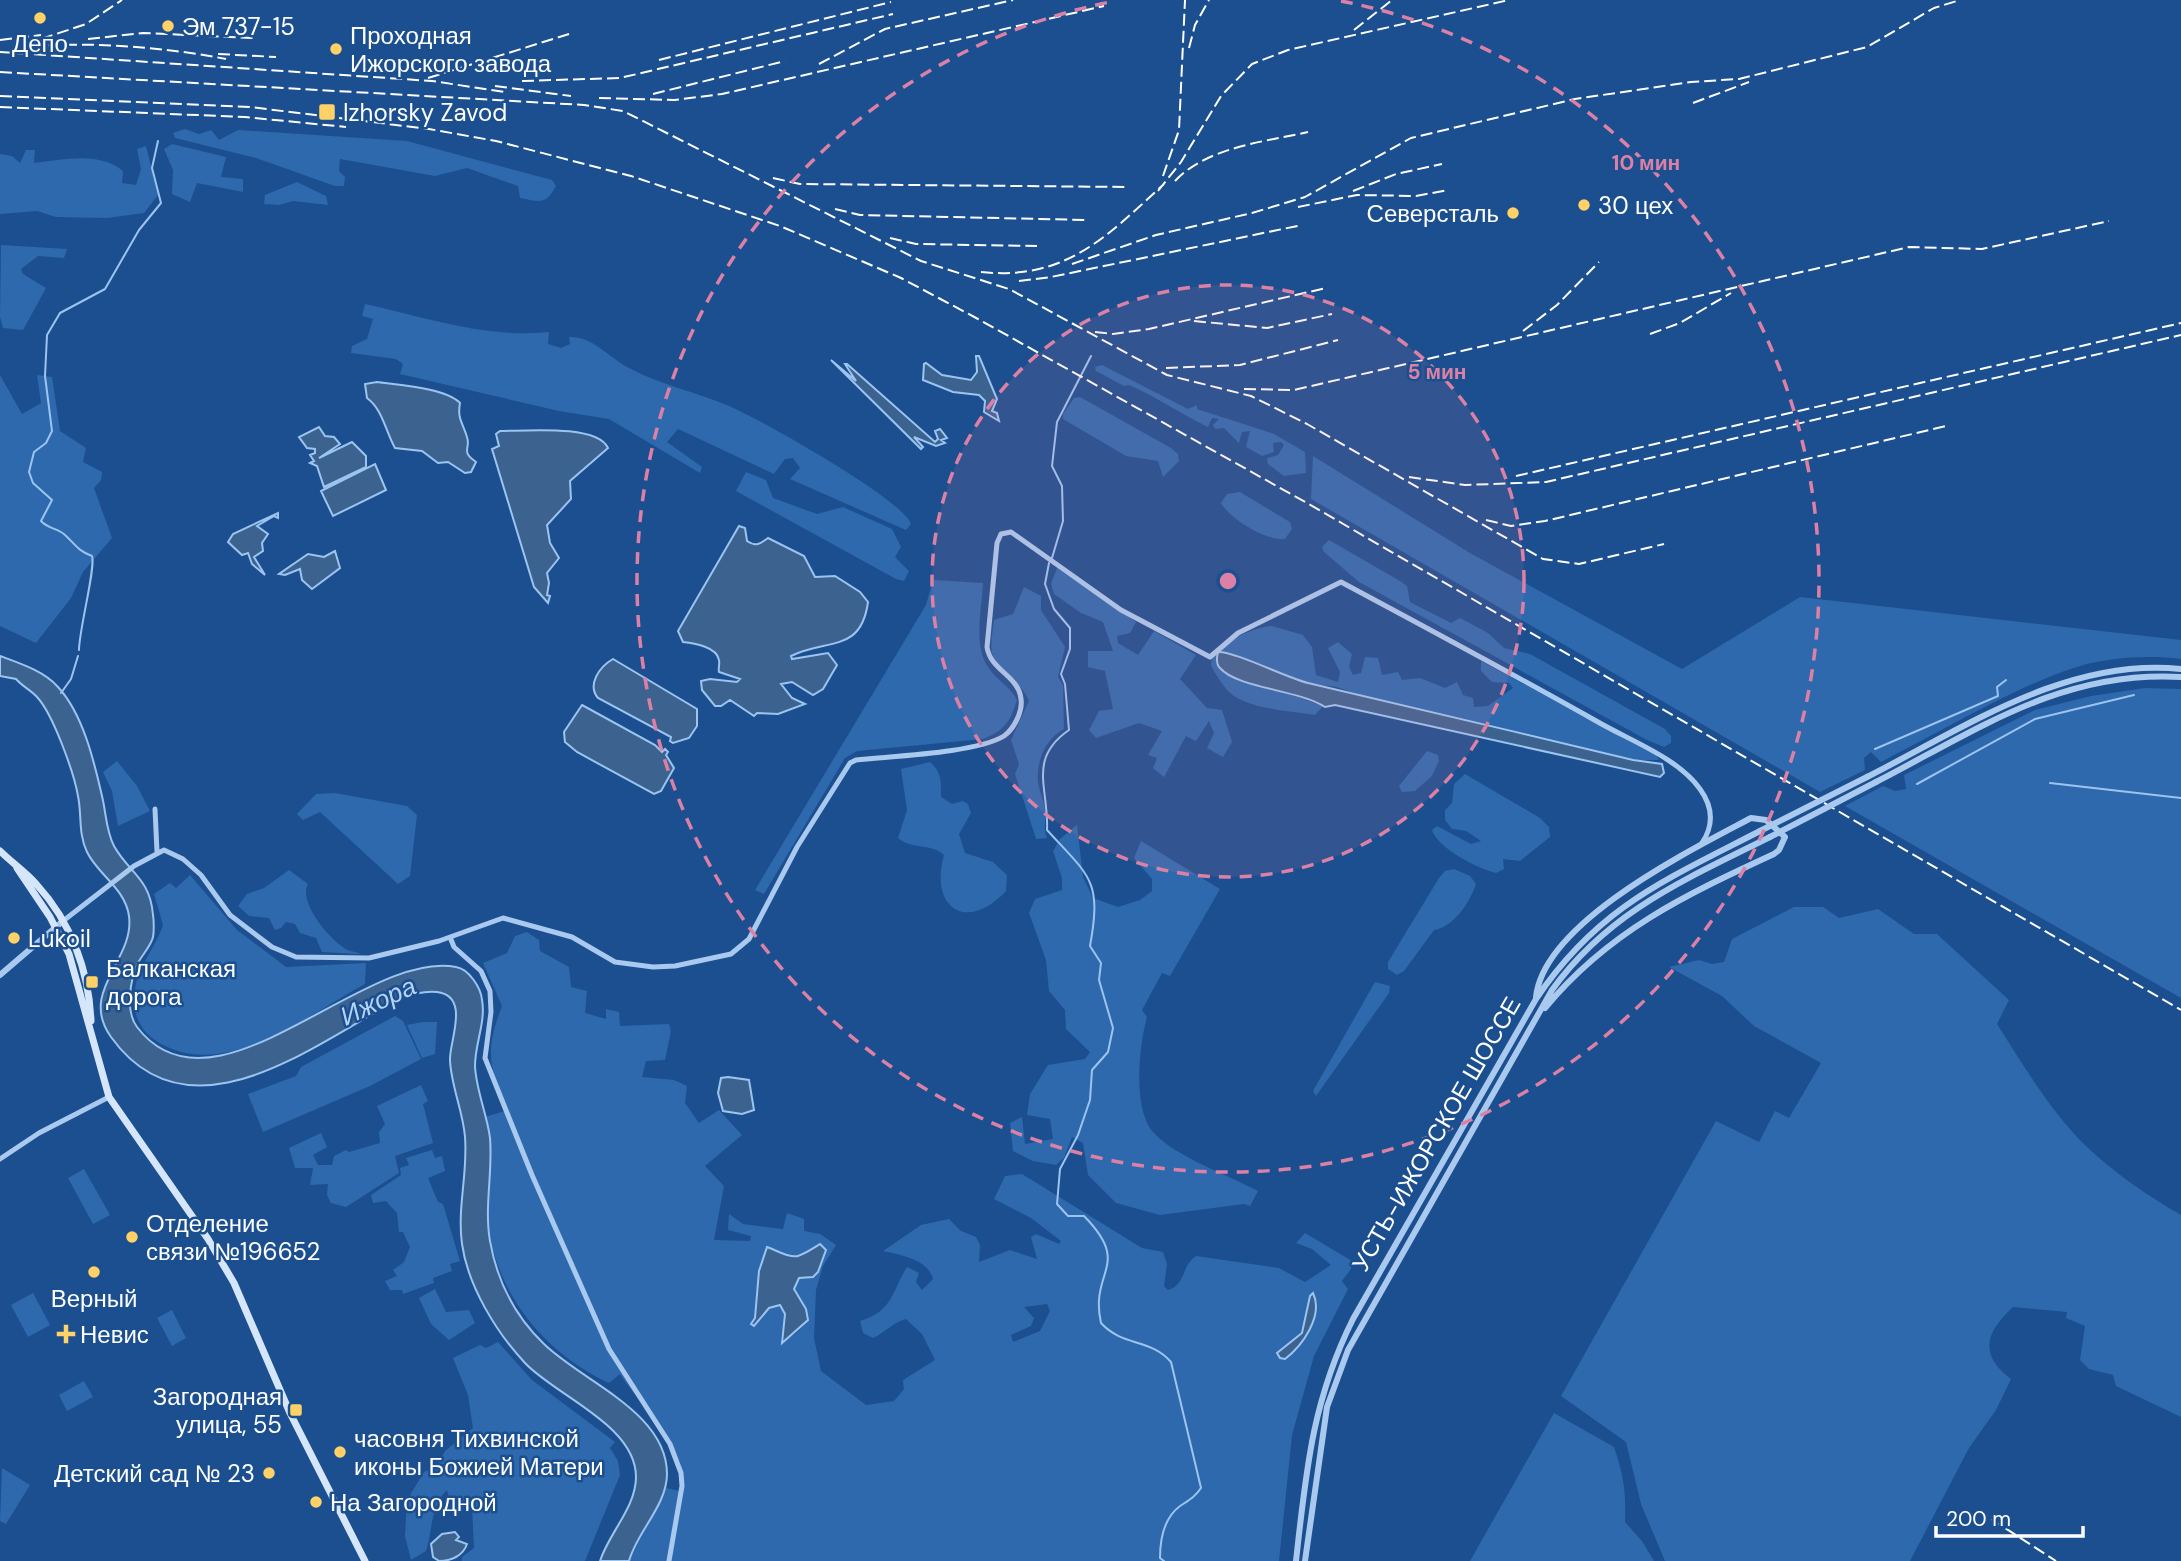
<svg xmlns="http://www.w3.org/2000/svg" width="2181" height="1561" font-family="'DM Sans',sans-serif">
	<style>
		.green { fill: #2e69ad; fill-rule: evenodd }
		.water { fill: #3c6290; stroke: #9cc4f0; stroke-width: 2 }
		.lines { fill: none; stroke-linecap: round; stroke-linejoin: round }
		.stream { stroke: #9cc4f0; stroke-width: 2 }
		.minor { stroke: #a9c9ee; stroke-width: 5 }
		.tertiary { stroke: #a9c9ee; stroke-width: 6 }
		.secondary { stroke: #d6e6fa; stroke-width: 7 }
		.rail { stroke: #fff; stroke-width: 2; stroke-dasharray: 12 5; stroke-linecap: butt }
		.tertiary-bridge { stroke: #a9c9ee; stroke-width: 6 }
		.ring { fill: none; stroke: #dd80a5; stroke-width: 3.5; stroke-dasharray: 12 9 }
		.poi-dot { fill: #ffd166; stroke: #1b4f8f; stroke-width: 2.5 }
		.labels { text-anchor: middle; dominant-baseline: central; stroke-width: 5; stroke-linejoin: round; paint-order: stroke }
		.poi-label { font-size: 24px; fill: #fff; stroke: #1b4f8f; text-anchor: start }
		.street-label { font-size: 24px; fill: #fff; stroke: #1b4f8f }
		.water-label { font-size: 26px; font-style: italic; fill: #b5d3f5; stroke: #1b4f8f }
		.centre { fill: #dd80a5; stroke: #1b4f8f; stroke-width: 3.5 }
		.ring-label { font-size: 21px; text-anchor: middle; font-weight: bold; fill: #dd80a5; stroke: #1b4f8f; stroke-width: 5; stroke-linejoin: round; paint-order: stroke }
	</style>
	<rect width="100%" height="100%" fill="#1b4f8f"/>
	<path class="green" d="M185,129L199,134L211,130L219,140L238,130L407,141L552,180L556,186C546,205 540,202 520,198L518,186L467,168L435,176L340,159L339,171L345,177L344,186H335L256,158L175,138L173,133Z
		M172,144L226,157L221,177L243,179V192L197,183L190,202L172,194L173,170L164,149Z
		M146,146L158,195L144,213L107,218L56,217L37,211L0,214V154L12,156L20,163L26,150H35L34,163C64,160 98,151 123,171L122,183L136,185L141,169L137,149Z
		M297,182L326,196L328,205L293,201L279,205L264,204L265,195Z
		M1,245L67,249L64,258L38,256L21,269L23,274L46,288L23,330L3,328L0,317Z
		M365,304C425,317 487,339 549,332L548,344L561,348L570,344L569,337C591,335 610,358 629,368C661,385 696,392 729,406C758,418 904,500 911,524L906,530L790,479L800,468L793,458L785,459L774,474L678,429L667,442L702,467L700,473L609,419L559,411L400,374L403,364L396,359L351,353L352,346L367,339L373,319L362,316Z
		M1102,365L1188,409L1197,405V409L1274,434L1305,452L1306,473L1284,476L1268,464L1267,458L1278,455L1284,445L1281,442L1273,443L1274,452L1262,456L1246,447L1250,431L1242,432L1239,443L1224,428L1215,429L1213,425L1219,419L1212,418L1208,427C1181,414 1157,397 1129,385L1124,386L1096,371L1095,367Z
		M0,375L22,414L41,403L37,375L52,377L60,431L86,448L83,462L102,472L101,480L94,488L112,538L83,572L71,598L36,643L0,626Z
		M1080,397L1171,448L1178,454L1179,461L1163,477L1158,461L1126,456L1063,419V414L1074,398Z
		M1313,456L1470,553L1682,669L1800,597L2181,640V659C2149,655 2111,657 2080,666C2017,685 1941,732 1881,762L1871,752L1864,758L1865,770L1820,792L1311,499Z
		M746,472L766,480L773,498L817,514L843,507L892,529L901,547L895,557L909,571L904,581L896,579L736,491Z
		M1240,492L1290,522L1292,529L1285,539C1266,541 1230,519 1221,503L1227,494Z
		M1329,540L1400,581L1407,586L1410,602L1451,623L1460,618L1488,633L1504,648L1530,654L1665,729L1671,736V743L1664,747L1647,740L1359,582L1324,552L1322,547Z
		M1057,568L1136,622L1130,633L1117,636L1118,643L1138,655L1154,631L1196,655L1180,679L1207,708L1222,710L1232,742L1223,757L1207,748L1214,733L1209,721L1196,741L1186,736L1164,777L1153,768L1157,758L1148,755L1162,731L1139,723L1096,738L1089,730L1099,711L1113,709L1105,671L1088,667V651H1113L1103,622L1081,613L1054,594L1051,584Z
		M933,580L983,583C982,607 973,646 988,667C996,680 1010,686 1017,700C1010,722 1005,730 983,739L857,751L845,758L764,894L755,890L926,605Z
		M1024,587L1041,596V610L1065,647L1058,677L1063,685L1064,729C1046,738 1036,761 1038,782C1039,791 1044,800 1045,810C1046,820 1043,828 1047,838L1036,839L1015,774L1019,764L1011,740L1029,701C1021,681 995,667 992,653C990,643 993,630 994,620L1013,614Z
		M1272,626L1303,635L1312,647L1316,675L1338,682L1340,672L1328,648L1338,642L1352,654L1349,667L1353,675L1361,673L1365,657L1378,658L1382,675L1398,672L1402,680L1420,678L1445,688L1457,682L1463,695L1473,698L1474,707L1488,706L1513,688L1509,683L1492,682L1481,671V661L1656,755L1659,760H1633L1387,704L1337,687L1306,683L1221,651L1217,659L1222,670L1323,706L1315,715C1289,710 1247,710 1228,691C1224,687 1211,668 1211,664C1212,645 1256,626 1272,626Z
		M2145,688L2181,689V998L1845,806L1883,786L1895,791L1906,789L1904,775L2035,710L2091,696Z
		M1427,751L1438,755L1439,761L1432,776L1415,791L1402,792L1399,786Z
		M117,761L137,786L150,811L118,826L112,791L103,772Z
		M930,762C942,772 941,782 941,797L952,804L963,801L968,804L971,813L959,834L965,853L993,862L1007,875L1006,891C966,934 929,907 944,855C932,843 912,850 898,838L907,810L901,769Z
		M1465,774L1540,818L1549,827L1550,837L1520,861L1503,859L1504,869L1496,873C1479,869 1437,848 1432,830L1437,826L1471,844L1481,841L1466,831L1452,829L1445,820V810L1452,803L1454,784Z
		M335,793L407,806L417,815L410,876L398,884L320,812L303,820L297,814L316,794Z
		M1077,825L1083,877L1093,898L1118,907L1140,900L1152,891V879L1134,858L1141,841L1220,889L1170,976L1162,973L1142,1010L1147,1017C1139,1046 1132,1109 1154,1133C1176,1157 1228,1175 1258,1191L1250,1206L1244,1204L1160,1215L1116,1203L1088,1175L1083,1143L1072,1137L1064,1158L1056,1165L1033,1161L1013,1151L1010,1123L1022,1117L1025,1144L1053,1139L1050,1119L1027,1115L1030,1094L1048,1065L1085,1059L1090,1052L1066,1029L1065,1010L1049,991L1046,960L1029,913L1035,899L1062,890V878L1053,851L1060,839Z
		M1454,869L1470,876L1476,884C1470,902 1454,927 1434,930L1404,971L1397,975L1388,969V962L1439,878L1445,871Z
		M289,870L308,884C297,902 333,945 350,951C354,952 357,952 360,954L322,952L316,938L300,933L295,924L286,922L281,928L275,930L269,918L249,916L238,906L247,894L264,888Z
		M190,875L237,930L286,967L366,963L365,984C306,1016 221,1085 155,1040C137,1028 132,1009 135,989C138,966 156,947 163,925L154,894L170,883L176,888Z
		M1794,907H1823L1839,918L1878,909L1914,934H1937L2009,1000L1997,1024C2023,1065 2051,1112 2086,1146C2113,1172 2148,1196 2181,1215V1417L2116,1386L2113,1375L2089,1369L2080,1360L2085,1326L2066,1318L2067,1312L2013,1307C1986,1332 1978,1354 2011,1379L1996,1410L1969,1448L1910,1561H1665L1641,1504L1626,1442L1561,1396L1716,1121L1759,1142L1775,1111L1789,1118L1821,1063L1754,1026L1722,996L1669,967L1699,960L1712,964L1724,962L1732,939Z
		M527,932L539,940L540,951L569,967L571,987L587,991L585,1013L606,1019V1009L619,1012L620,1026L669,1024L671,1031L665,1060L646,1061L642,1077L674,1080L687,1086L685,1103L699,1123L719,1110L742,1135L705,1166L724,1186L714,1240L750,1241L751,1236L728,1230L729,1214L743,1224L783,1229L787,1213L804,1219V1231L820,1234L836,1245L823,1266L816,1290L814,1338L821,1371L866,1405L894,1401L904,1389L903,1380L935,1360L922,1334L906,1319C893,1322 885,1333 873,1338L863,1333L860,1321C893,1311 891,1293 907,1267L919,1273L916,1282L922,1290L933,1279C928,1259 900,1255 883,1251L921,1225L949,1219L961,1231L976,1237L980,1245L979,1262L1010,1250L1037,1259L1031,1237L1036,1234L1059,1244L1061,1241L1031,1218L994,1199L1005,1176L1022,1174L1142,1248L1163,1252L1167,1264L1164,1286L1168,1290C1186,1285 1181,1266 1196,1256L1279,1268L1305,1282L1331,1265L1312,1249L1296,1243L1305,1233L1352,1261L1351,1269L1342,1281L1348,1289L1314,1356L1292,1435L1279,1561H629L666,1488L680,1491C680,1485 683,1476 682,1470C677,1443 636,1399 620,1374L609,1383C544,1353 493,1291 488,1218C486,1181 493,1154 485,1117L508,1110C488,1067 485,1050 502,1006L483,963L507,953L515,936ZM820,1244L826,1250L818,1272L799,1278L794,1289L808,1320C800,1330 794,1337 781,1340L785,1314L780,1304L773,1305L756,1323L751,1324L755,1318L759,1271L786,1256L806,1255ZM1047,1304L1050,1311L1040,1331L1013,1342L1011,1335L1031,1326L1034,1318L1024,1307Z
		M1375,982L1390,986L1389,993L1316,1096L1313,1091Z
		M395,1016L403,1021L421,1059L370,1086L263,1132L248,1094L296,1076L301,1067Z
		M423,1022H437L435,1054L422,1058L407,1025Z
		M421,1085L428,1101L423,1104L433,1143L395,1156L399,1173L346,1207L331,1203L327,1195L328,1184L310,1185L313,1168H295L289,1148L321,1133L327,1147L313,1155L318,1165H332L334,1156L346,1150L349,1152L380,1143L379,1132L385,1124L377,1106Z
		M432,1150L435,1158L442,1156L445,1171L428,1178L438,1202L443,1204L460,1261L450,1264L452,1271L433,1278L434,1283L403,1294L402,1290H390L385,1281L397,1276L393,1270L404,1262L410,1247L403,1232H399L397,1213L386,1201L373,1203L371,1195L401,1175L400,1168L409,1165L406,1158Z
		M84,1169L110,1215L93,1224L68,1178Z
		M435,1289L446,1312L469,1310L475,1323L449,1340L431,1324L419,1298Z
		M33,1293L50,1325L28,1337L11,1305Z
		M172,1310L186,1338L172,1346L157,1318Z
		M498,1342L532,1380L615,1442L610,1448L618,1461L620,1475L585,1561H462V1557L474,1548L472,1507L452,1511L447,1490C430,1506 433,1530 426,1551L411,1560L405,1536L407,1500L424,1472L437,1466L445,1451L473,1428L468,1395L453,1358L480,1345L486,1348Z
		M84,1381L93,1397L67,1411L59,1395Z
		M1554,1413L1614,1447C1624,1477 1626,1491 1625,1522L1642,1541L1654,1561H1470Z
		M2,1468L30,1485L6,1524L0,1521Z"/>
	<path class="water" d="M976,356H979L997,399L992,411L997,413L999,421L984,412L985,401L979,395L953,392L923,380L924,364L926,363L942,375L971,380L977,372Z
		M831,360L856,381L845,364H847L935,442L938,439L935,431L940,429L947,438L941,440L945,443L936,446L914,437L923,447L921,449Z
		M377,382C398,385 445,388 460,403C457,419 463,423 467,437C471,449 460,451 476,462L471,472L465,473L448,462L438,463L422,451L395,448C385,430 383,410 367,398L365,384Z
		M319,427L325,436L334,437L340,444L319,458L352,442L366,456V467L324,487L317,466L310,463L314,461L310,455L315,453V449L307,448L299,437Z
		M500,431C524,431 597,424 608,448L570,481L571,499L547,525L550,543L559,558L547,573L549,583L547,595L550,596L548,603L534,587L492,449L499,446L496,434Z
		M375,464L386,490L333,516L321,491Z
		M278,513V518L274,516L257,526L268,534L262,543L263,551L254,557L265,575L252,564L248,553L242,555L228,542L233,534Z
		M739,526L745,528L747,541C756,547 760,544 768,538L804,556L815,577L835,576L860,592L868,602C861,654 826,638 791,656L792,659L828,653L837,665L823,689L813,695L792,682L781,684L792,698L805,704L778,714L757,713L754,716L730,700L721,706H715L702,690L701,681L710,679L737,682L740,679L719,672C718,668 720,664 719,660C717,647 694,643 683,642L678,631Z
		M335,551L340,568L312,589L302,580L300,569L285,575L279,574L308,554L324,557Z
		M1218,652C1234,651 1287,678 1308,683C1414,708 1525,734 1633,760L1662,764L1664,773L1660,777L1335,705L1325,707C1299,690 1237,688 1220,668C1216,664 1217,656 1218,652Z
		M0,656C19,663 44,671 58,687C83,714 94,761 102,796C106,812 106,831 114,846C129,873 150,878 153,915C154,921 154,932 153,937C151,946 142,955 138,963C130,980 125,1011 137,1027C214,1128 363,949 456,967C469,969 481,988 482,1000C486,1022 475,1043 475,1066C476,1090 487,1114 490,1138C493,1172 484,1207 490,1241C497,1281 515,1316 544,1344C583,1382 667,1412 667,1474C667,1505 637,1532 629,1561H600C609,1533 636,1507 636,1477C636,1425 556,1396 525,1363C496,1332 468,1286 462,1244C457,1208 468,1173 465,1137C463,1111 451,1086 450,1060C449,1042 471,996 437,992C407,989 377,1012 352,1026C277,1070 177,1129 111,1037C78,991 135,960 129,916C125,888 98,875 87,852C78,833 82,815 78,796C74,773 53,714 37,697C31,690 23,687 16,679L0,676Z
		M613,659L697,709V726L689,738L673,743L670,741L671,737L598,698C587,685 599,667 613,659Z
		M582,705L655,745L662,752L665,749L668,752L666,755L674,768L661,791L654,794L577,752L565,742L564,732Z
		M728,1077L749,1080L754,1110L742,1114L723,1111L718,1093L721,1078Z
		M820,1244L826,1250L818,1272L813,1277L799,1278L794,1289L806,1309L808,1320L782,1343L785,1314L780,1305L769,1308L754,1326L751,1324L755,1318L759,1271L767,1247C797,1259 793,1261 820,1244Z
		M1313,1293C1324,1316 1302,1346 1285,1359L1280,1358L1277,1353L1302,1333L1310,1296Z
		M455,1532L459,1537L456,1540L467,1544C463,1556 451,1561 439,1561L433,1557L431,1544L442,1534Z"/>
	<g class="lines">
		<path class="stream" d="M1052,558L1063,521L1062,486L1052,466L1057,422L1091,356
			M1049,563L1045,584L1054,609L1070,628V649L1061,674L1065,684L1069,730C1027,759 1049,788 1047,830C1090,877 1102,880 1090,946L1101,963L1099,980L1113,1028L1108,1052L1092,1070L1090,1100L1078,1135L1060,1169L1057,1204L1068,1216H1084C1133,1266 1089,1270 1101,1323C1123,1347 1150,1338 1171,1362L1201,1488C1195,1497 1189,1500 1180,1506C1164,1518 1160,1540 1160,1558L1164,1561
			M79,650C79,630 96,567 92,556C78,551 75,544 65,535C58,528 48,529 41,521L52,500L33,483L29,472L34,452L46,443L52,431L45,376L47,335L60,313L105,289L139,230L161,203L152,168L158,141
			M61,693L71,679L78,656
			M1875,749L1998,696L1997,687L2006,680
			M2050,783L2181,798
			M1917,784L2035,719L2134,695"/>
		<path class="minor" d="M155,809L157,852
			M63,921L134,866L164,850L183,859L201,875L230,915L272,947L296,957L369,958L439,941L503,918L572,937L615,962L653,967L675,966L731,954L749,939L797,847L850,763L856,760C891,756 977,753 1004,736C1014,729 1023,711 1021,699C1019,676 990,670 987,647L997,543L1001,534L1011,532L1121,610L1210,657L1238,633L1341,582C1427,628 1513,674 1598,722C1631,741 1678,758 1700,789C1713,807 1714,825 1702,843
			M450,937L454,947L481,971L490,991L491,1012L485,1058L532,1175L609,1349L670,1444L681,1473L682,1486L669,1561
			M0,1159L39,1133L109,1097"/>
		<path class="tertiary" d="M1867,777C1964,728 2067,657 2181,669
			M1876,782C1977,730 2062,670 2181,677
			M0,975L63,921
			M1536,997C1544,922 1691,850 1751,818L1766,820L1785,837L1779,850L1774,854C1685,895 1609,931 1545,1008
			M1296,1561C1306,1472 1312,1401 1353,1319L1536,999C1598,907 1665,880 1760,831
			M1305,1561L1327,1407L1348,1350L1552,990C1609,911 1686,879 1770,837"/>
		<path class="secondary" d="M0,851C12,863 26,872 37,885C71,922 89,971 91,1021
			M17,868L50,917L69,954L109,1097L208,1239L234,1283L290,1413L365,1561"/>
		<path class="rail" d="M1354,30L1392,0
			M41,39L86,24L122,0
			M88,39L143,33L253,38
			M0,40L41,35
			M31,46C95,42 164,47 226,59
			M1189,48L1195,25L1209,0
			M0,52L432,81L505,92
			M218,54L276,57
			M659,60L891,2
			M819,64L885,29L1013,0
			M0,72L584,105L623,111L921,261L1009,289L1167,375L1251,396L1307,424L1543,559L1579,564L1664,544
			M428,78L569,34
			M522,81L620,78L893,14
			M495,86L571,96
			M653,94L785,61
			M0,96L250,107L429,129L496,141L631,176L780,226L901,278L978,319L1307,503L2181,1010
			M599,98L674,100L722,94L1104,6
			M1693,103L1749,82
			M0,107L245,117L346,127
			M1163,176L1179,130L1185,0
			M773,178L800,184L1129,187
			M1175,181C1207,147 1264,142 1308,132
			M1158,191L1181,162L1221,96L1252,64L1288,50L1509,0
			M1353,191L1396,174L1442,164
			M1298,207L1357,195L1416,196L1448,190
			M835,209L860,215L1088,220
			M890,238L916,244L1037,246
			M1072,264L1156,235L1252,213L1305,197L1411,138L1575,99L1691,82L1739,79L1867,47L1934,8L1960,0
			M981,272C1066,281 1107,236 1164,184
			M1019,281L1051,277L1302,225
			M1194,321L1267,328L1332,314
			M1523,331L1557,305L1599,262
			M1095,332L1113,334L1149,329L1326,288
			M1650,334L1680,323L1731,293
			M1166,368L1240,365L1338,340
			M1244,389L1294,390L1909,247L1982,249L2109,221
			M1516,476L2181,323
			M1409,477L1465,485L1546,482L2181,335
			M1486,520L1511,526L1545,521L1946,426
			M1977,1510L2056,1561"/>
		<path class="tertiary-bridge" d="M1760,831L1867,777
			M1770,837L1876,782"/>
	</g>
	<circle cx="1228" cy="581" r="296" fill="#dd80a5" fill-opacity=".12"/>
	<g class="ring">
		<circle cx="1228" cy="581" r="296"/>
		<path d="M1341 1A591 591 0 1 1 1115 1"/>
	</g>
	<g class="poi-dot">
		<circle cx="40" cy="18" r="7"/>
		<circle cx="168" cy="26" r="7"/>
		<circle cx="336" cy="49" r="7"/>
		<rect x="318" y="103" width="18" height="18" rx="3.5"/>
		<circle cx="1584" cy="205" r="7"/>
		<circle cx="1513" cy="213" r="7"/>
		<circle cx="14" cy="938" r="7"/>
		<rect x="85" y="975" width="14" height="14" rx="3.5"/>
		<circle cx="132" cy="1237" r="7"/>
		<circle cx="94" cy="1272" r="7"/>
		<path d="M62.5 1323.5h7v7h7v7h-7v7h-7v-7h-7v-7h7z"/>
		<rect x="289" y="1403" width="14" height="14" rx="3.5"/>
		<circle cx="340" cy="1452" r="7"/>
		<circle cx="269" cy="1473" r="7"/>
		<circle cx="316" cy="1502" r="7"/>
	</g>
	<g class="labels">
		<g class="poi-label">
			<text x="182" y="26">Эм 737-15</text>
			<text x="350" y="35">Проходная<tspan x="350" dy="28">Ижорского завода</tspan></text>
			<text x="40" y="43" text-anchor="middle">Депо</text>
			<text x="343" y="112">Izhorsky Zavod</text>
			<text x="1598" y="205">30 цех</text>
			<text x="1499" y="213" text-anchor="end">Северсталь</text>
			<text x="28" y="938">Lukoil</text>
			<text x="106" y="968">Балканская<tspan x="106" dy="28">дорога</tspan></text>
			<text x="146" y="1223">Отделение<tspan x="146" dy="28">связи №196652</tspan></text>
			<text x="94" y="1298" text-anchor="middle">Верный</text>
			<text x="80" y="1334">Невис</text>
			<text x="282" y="1396" text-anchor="end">Загородная<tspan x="282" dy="28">улица, 55</tspan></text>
			<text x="354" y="1438">часовня Тихвинской<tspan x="354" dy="28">иконы Божией Матери</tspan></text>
			<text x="255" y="1473" text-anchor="end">Детский сад № 23</text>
			<text x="330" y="1502">На Загородной</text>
		</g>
		<g class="street-label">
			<text transform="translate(1436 1134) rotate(-60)">УСТЬ-ИЖОРСКОЕ ШОССЕ</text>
		</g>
		<g class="water-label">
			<text transform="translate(378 1001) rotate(-25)">Ижора</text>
		</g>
	</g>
	<circle cx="1228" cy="581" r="10" class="centre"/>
	<g class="ring-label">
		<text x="1646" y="170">10 мин</text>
		<text x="1437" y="379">5 мин</text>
	</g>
	<path d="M1936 1526v10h147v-10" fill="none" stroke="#ffffff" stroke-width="3.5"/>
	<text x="1946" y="1526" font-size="21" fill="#ffffff" stroke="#1b4f8f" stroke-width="5" paint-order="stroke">200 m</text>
</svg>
